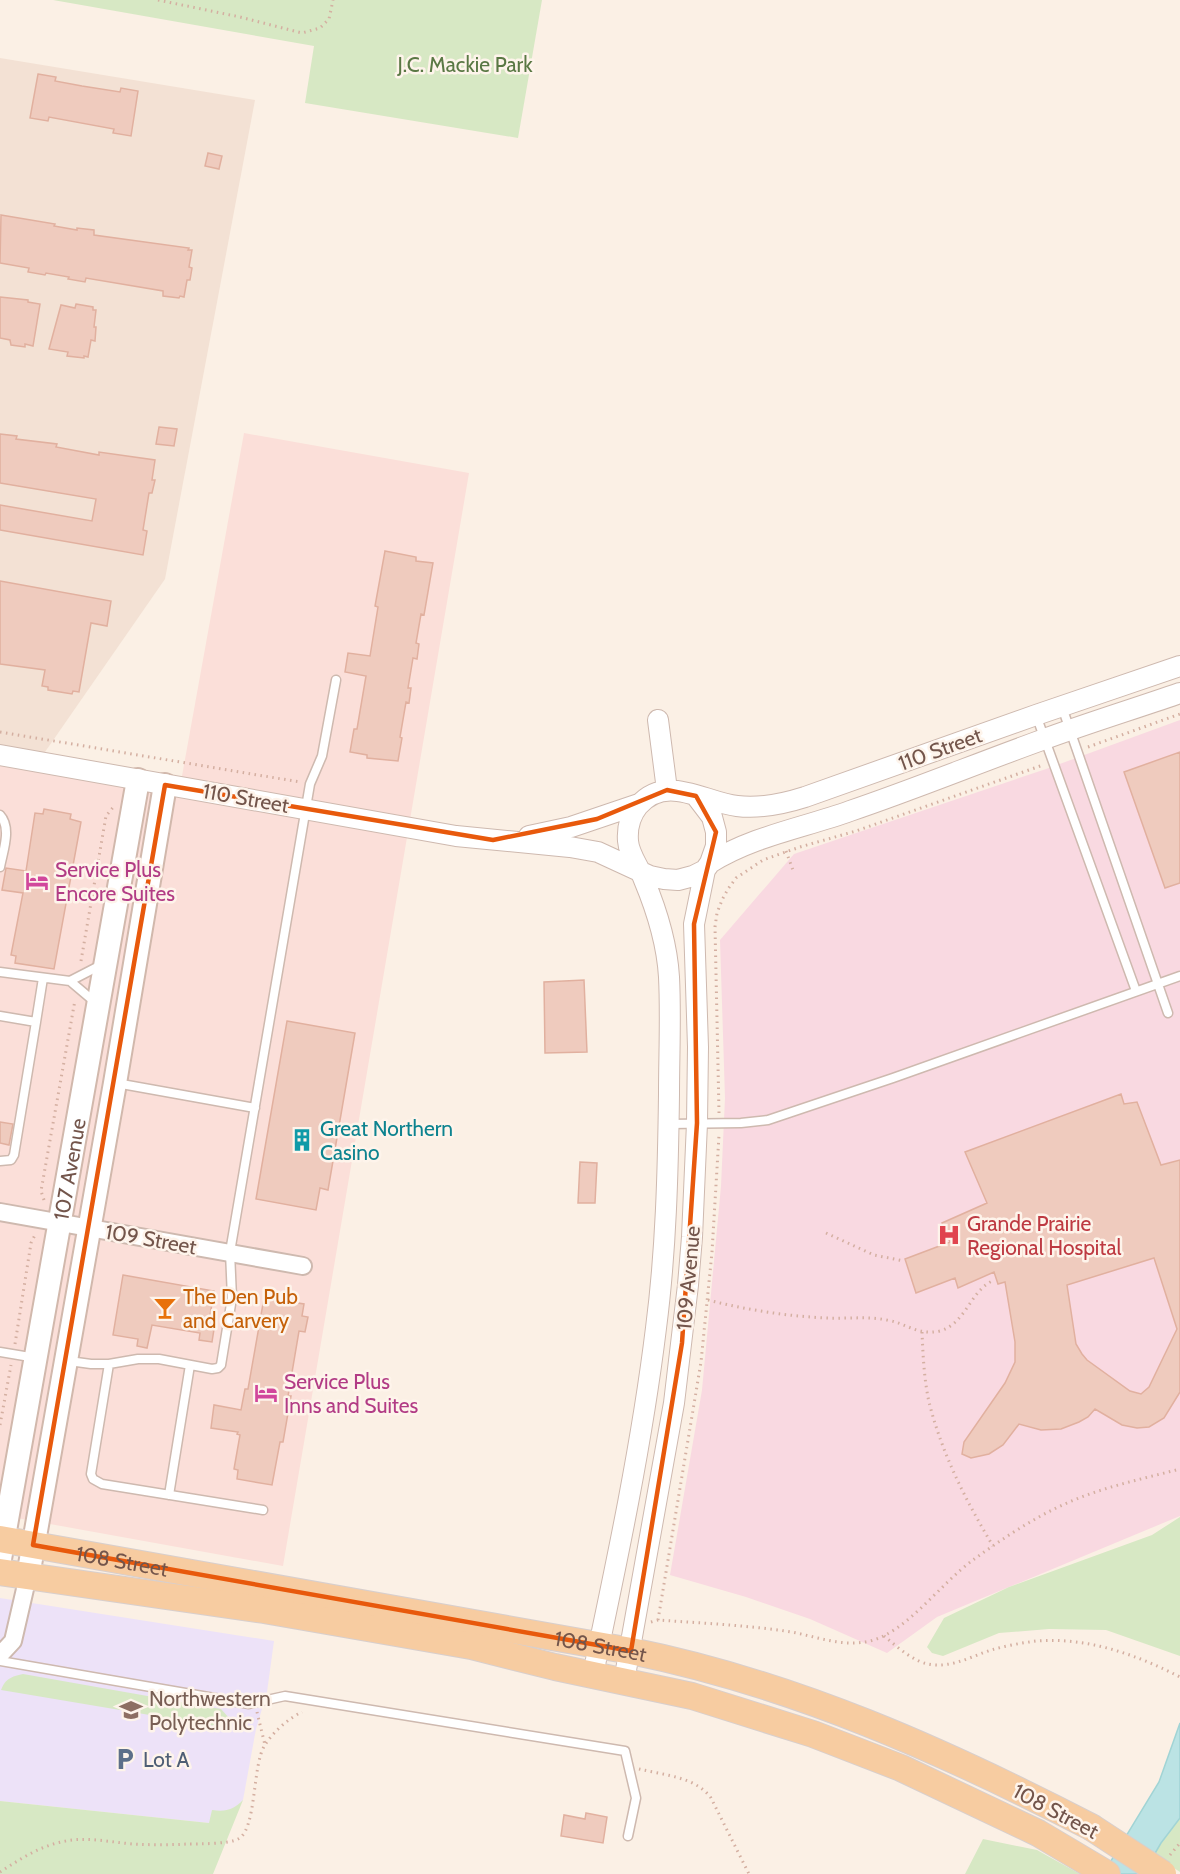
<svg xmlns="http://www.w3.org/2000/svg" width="1180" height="1874" font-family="Cabin,sans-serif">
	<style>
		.residential { fill: #f3e1d4 }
		.commercial { fill: #fbdfd9 }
		.education { fill: #ede2f8 }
		.medical { fill: #f9d9e1 }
		.green { fill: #d7e8c4 }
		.water { fill: #bbe3e4; stroke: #a1d4d5; stroke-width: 1.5 }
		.building { fill: #efcbbe; stroke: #e1b09f; stroke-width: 1.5; fill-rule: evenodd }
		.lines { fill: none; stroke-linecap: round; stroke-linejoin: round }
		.service-casing { stroke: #ceb9af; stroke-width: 11 }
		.minor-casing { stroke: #ceb9af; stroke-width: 20 }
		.tertiary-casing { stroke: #ceb9af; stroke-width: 22 }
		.secondary-casing { stroke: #d1b8ac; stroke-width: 26 }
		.primary-casing { stroke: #d8cfcd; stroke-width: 28 }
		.path { stroke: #d4afa1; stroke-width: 3; stroke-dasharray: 1.5 4.5; stroke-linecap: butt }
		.service { stroke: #fff; stroke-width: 8 }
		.minor { stroke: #fff; stroke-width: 16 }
		.tertiary { stroke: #fff; stroke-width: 20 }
		.secondary { stroke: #fff; stroke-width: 22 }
		.primary { stroke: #f7cca1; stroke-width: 26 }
		.primary-bridge-casing { stroke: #d8cfcd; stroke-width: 28; stroke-linecap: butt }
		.primary-bridge { stroke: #f7cca1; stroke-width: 26 }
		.marked { fill: none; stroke: #e8590c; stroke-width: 4.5; stroke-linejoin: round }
		.labels { text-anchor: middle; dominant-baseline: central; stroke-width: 5; stroke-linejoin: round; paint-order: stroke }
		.park-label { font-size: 21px; fill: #5a7844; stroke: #fef4eb }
		.street-label { font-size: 21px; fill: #73554b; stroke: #fef4eb }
		.hotel-label { font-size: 21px; fill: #b23c85; stroke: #fef4eb; text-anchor: start }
		.culture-label { font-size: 21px; fill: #0d838f; stroke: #fef4eb; text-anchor: start }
		.health-label { font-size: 21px; fill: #be3a42; stroke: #fef4eb; text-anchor: start }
		.food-label { font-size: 21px; fill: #c56008; stroke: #fef4eb; text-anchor: start }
		.education-label { font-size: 21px; fill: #785e54; stroke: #fef4eb; text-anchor: start }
		.service-label { font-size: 21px; fill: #4e5e75; stroke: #fef4eb; text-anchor: start }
	</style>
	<rect width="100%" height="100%" fill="#fbf0e5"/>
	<path class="residential" d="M0,58L255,100L165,579L38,762L0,755Z"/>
	<path class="commercial" d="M244,433L469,473L283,1566L0,1515V755L180,787Z"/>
	<path class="education" d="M0,1598L274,1641L267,1692L256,1729L243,1800L235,1808L224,1812L209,1823L0,1801Z"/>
	<path class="medical" d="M1180,720V1516L937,1617L887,1653L810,1619L746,1597L670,1575L702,1390L721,1186L725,1098L720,940L794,854L1046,769Z"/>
	<path class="green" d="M53,0H542L518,138L305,103L314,46Z
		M1180,1517V1656L1106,1630L1049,1629L999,1633L943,1656L932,1653L927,1647L944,1618L1009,1587L1152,1535Z
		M23,1674L221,1709L230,1719L232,1726L227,1728L1,1690C6,1678 11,1677 23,1674Z
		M1180,1749V1872L1139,1845Z
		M243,1800L213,1874H0V1801L209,1823L212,1810C226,1812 233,1810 243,1800Z
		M983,1839L1037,1850L1080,1874H965Z"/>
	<path class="water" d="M1180,1723V1818L1161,1843L1143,1874H1103L1159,1782Z"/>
	<path class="building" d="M38,74L56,77L55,81L82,86L120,92L121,88L138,91L131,136L113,133L114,129L49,117L48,121L30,118Z
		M208,153L222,156L219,169L205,166Z
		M1,215L55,224L54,226L77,230V228L94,230V235L189,248L188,250H192L189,267L192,268L190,280H187L184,297L180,296L179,298L163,296V291L86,278L85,282L68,279L69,277L46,273L45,275L28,272L29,268L0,263Z
		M0,297L28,300V302L40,304L33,346L25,344V347L11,345L10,340L0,338Z
		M76,304L93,307V310H96L94,327H96L95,341L91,340L88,357L84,356V358L67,356L68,352L49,349L61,305L75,308Z
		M159,427L177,429L174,446L156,444Z
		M0,434L17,436L16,439L57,444L56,447L99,455V452L155,460L152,480H155L152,493H149L143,530L147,531L143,555L0,530V505L92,521L96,499L0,483Z
		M385,551L416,557V561L433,563L424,615L421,614L416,643L419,644L417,659L413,658L408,688H411L409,703L406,702L400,737L402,738L398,761L367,758V755L350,752L354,729H357L366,676L345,672L348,653L370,656L378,607L375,606Z
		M0,581L111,601L107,626L91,623L79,692L73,691L72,694L48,690V687L42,686L45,670L0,664Z
		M1180,752V883L1165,888L1124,772Z
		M44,809L71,814L70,819L81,822L54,969L15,963L16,956L11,955L23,893L2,890L6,868L26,871L35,813L43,814Z
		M584,980L587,1052L545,1053L544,982Z
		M287,1021L355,1033L328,1190L320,1188L316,1210L256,1199Z
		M1121,1094L1124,1104L1137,1102L1161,1165L1180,1160V1392L1164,1418L1149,1427L1137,1428L1122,1425L1095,1409L1088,1417L1079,1422L1061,1429L1041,1430L1019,1424L1003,1445L989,1454L971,1458L962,1454L964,1442L1005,1383L1015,1362V1342L1005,1282L998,1284L994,1272L958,1288L955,1278L916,1293L905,1259L950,1242L942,1223L987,1203L965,1152ZM1154,1258L1177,1329L1149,1387L1141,1394L1130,1391L1087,1360L1082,1354L1076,1344L1067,1285Z
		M0,1122L13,1124L9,1145L0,1143Z
		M580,1162L597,1163L595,1203H578Z
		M123,1275L214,1291L208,1328L214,1329L212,1342L199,1340L200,1333L152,1325L147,1348L137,1346L138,1339L113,1335Z
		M264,1298L304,1304L302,1316L308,1317L305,1332L299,1331L288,1396H291L283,1442H280L272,1485L237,1479L238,1470L234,1469L240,1435L237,1434L238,1432L211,1428L214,1405L241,1410L245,1389H248Z
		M586,1813L607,1817L603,1843L561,1836L564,1815L585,1819Z"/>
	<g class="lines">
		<g class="service-casing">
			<path id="service" d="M1062,707L1168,1013
				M1036,715L1136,991
				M0,815C12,828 3,851 0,867
				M0,972L70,981L96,1003
				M70,981L101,965
				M0,1016L36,1022L43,978
				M116,1083L255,1108
				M669,1124L741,1123L768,1120L893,1078L1180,976
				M0,1161L11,1160L14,1155L36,1022
				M0,1352L36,1358
				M69,1361L91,1364H109L138,1359H159L212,1369L218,1368L221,1365L232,1298L230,1252L310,784L322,756L336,680
				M109,1364L91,1474L93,1479L102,1484L263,1510
				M169,1495L190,1365
				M0,1661L249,1704L285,1696L625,1751L636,1798L628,1836"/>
		</g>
		<g class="minor-casing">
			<path id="minor" d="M0,1212L303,1266
				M0,1655L13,1641L28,1576"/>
		</g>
		<g class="tertiary-casing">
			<path id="tertiary" d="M658,720L667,790
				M0,755L456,836L570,847L598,852L650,876L664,879L678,880L693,876L705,870L710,863L716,846V832L712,817L696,796
				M529,836L571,827L639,804
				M710,863C753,836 803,828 850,811C915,789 978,763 1042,740C1088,723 1134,709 1180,693
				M593,1674C617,1561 642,1443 656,1328C666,1251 668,1172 669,1094C669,1055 671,1016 669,977C667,943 657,911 644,880C639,866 629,855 628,841C627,828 630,816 638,806C666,773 703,802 737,806C761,809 783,804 805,797L1036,715L1180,666
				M624,1681L674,1403L688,1285L692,1237L697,1123L698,1047L694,924L705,870"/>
		</g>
		<g class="secondary-casing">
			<g id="secondary">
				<path id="s1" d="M0,1559L138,780"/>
				<path d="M28,1576L115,1083L165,785"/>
			</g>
		</g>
		<g class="primary-casing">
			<g id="primary">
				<path id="s2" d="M0,1539L631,1651C794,1684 944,1751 1091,1827"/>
				<path d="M0,1572L264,1610L471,1646L555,1667L692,1696L813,1734L901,1768L1038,1833L1107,1874"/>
			</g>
		</g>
		<path class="path" d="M158,0L240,17L302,33L320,28L329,19L333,0
			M0,732L300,782
			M1088,747L1180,714
			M786,851L794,873
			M81,961L106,816L115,805
			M719,1113L715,927L717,913L722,900L728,889L736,878L763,860L800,847L856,831L1043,765
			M44,1200L41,1191L75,1000
			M826,1233L874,1255L904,1261
			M708,1300C747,1310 786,1316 826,1318C846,1319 867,1316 887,1320C906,1323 918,1336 940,1331C966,1323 970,1292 992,1281
			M922,1332C923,1355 924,1379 929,1402C942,1454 966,1501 993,1546
			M15,1344L31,1243L36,1233
			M0,1425L11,1365
			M658,1620L701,1362L712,1252L719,1135
			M651,1622L658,1620C700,1623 743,1625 785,1631C814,1635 840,1648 870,1641C907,1632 941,1583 973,1560C1002,1539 1033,1518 1067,1503C1103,1487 1142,1479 1180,1469
			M884,1636C895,1645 907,1656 921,1662C946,1671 967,1658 991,1650C1005,1646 1021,1643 1036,1641C1087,1637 1135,1654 1180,1677
			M257,1712L265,1745
			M639,1769C664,1775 696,1777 711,1798L749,1874
			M1170,1855L1180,1843
			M0,1872C19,1860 38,1847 61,1842C84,1836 109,1842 133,1844C151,1845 170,1845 188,1844C199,1844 229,1844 238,1839C257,1830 252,1764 265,1745C273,1732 289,1718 302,1712"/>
		<use href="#service" class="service"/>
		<use href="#minor" class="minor"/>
		<use href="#tertiary" class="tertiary"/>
		<use href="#secondary" class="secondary"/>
		<use href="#primary" class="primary"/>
		<g class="primary-bridge-casing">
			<path id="primary-bridge" d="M1091,1827L1163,1874"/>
		</g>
		<use href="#primary-bridge" class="primary-bridge"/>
	</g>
	<path class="marked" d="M165,785L493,840L597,819L667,790L696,796L716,832L694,924L697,1123L682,1343L631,1651L33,1545Z"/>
	<defs>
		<g id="hotel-bare" transform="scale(1.8)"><path d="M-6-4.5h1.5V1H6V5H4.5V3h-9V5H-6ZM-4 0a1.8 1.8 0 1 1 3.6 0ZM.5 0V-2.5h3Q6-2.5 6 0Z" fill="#d1479c" stroke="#fef4eb" stroke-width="2.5" paint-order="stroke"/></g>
		<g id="building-bare" transform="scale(1.8)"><path d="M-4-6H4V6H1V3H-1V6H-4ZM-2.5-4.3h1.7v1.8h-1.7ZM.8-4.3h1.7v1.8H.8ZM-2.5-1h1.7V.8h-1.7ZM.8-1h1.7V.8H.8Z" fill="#0f9aa8" stroke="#fef4eb" stroke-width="2.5" paint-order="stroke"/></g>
		<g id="hospital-bare" transform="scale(1.8)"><path d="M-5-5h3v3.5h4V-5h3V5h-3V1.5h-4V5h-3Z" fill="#e0444e" stroke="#fef4eb" stroke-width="2.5" paint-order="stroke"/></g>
		<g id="bar-bare" transform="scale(1.8)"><path d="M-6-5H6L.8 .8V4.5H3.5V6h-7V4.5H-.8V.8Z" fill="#e8710a" stroke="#fef4eb" stroke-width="2.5" paint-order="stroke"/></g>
		<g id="university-bare" transform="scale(1.8)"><path d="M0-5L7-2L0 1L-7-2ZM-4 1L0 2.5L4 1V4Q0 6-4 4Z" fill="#8d6e63" stroke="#fef4eb" stroke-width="2.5" paint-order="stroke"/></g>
		<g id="parking-bare" transform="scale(1.8)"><path d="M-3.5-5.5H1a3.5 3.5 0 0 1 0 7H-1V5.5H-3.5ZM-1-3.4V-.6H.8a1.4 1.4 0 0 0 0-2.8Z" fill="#5c6f8a" stroke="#fef4eb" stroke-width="2.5" paint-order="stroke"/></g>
	</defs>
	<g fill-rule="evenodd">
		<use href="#hotel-bare" x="37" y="881"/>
		<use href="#building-bare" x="302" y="1140"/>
		<use href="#hospital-bare" x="949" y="1235"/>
		<use href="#bar-bare" x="165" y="1308"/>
		<use href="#hotel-bare" x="266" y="1393"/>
		<use href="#university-bare" x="131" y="1710"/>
		<use href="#parking-bare" x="125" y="1759"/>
	</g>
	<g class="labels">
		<g class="park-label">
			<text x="465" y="64">J.C. Mackie Park</text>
		</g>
		<g class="street-label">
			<text transform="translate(940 749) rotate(-20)">110 Street</text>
			<text transform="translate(246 798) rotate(10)">110 Street</text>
			<text stroke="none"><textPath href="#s1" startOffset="396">107 Avenue</textPath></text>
			<text transform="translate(151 1239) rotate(10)">109 Street</text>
			<text transform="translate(688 1278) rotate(-85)">109 Avenue</text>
			<text stroke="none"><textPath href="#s2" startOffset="124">108 Street</textPath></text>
			<text stroke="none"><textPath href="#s2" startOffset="610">108 Street</textPath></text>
			<text transform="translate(1056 1811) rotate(28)">108 Street</text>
		</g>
		<g class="hotel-label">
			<text x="55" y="869">Service Plus<tspan x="55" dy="24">Encore Suites</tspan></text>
			<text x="284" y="1381">Service Plus<tspan x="284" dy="24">Inns and Suites</tspan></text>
		</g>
		<g class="culture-label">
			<text x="320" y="1128">Great Northern<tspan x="320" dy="24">Casino</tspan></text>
		</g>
		<g class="health-label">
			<text x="967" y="1223">Grande Prairie<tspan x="967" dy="24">Regional Hospital</tspan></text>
		</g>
		<g class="food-label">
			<text x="183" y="1296">The Den Pub<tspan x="183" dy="24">and Carvery</tspan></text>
		</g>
		<g class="education-label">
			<text x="149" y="1698">Northwestern<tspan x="149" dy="24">Polytechnic</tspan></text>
		</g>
		<g class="service-label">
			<text x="143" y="1759">Lot A</text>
		</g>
	</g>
</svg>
